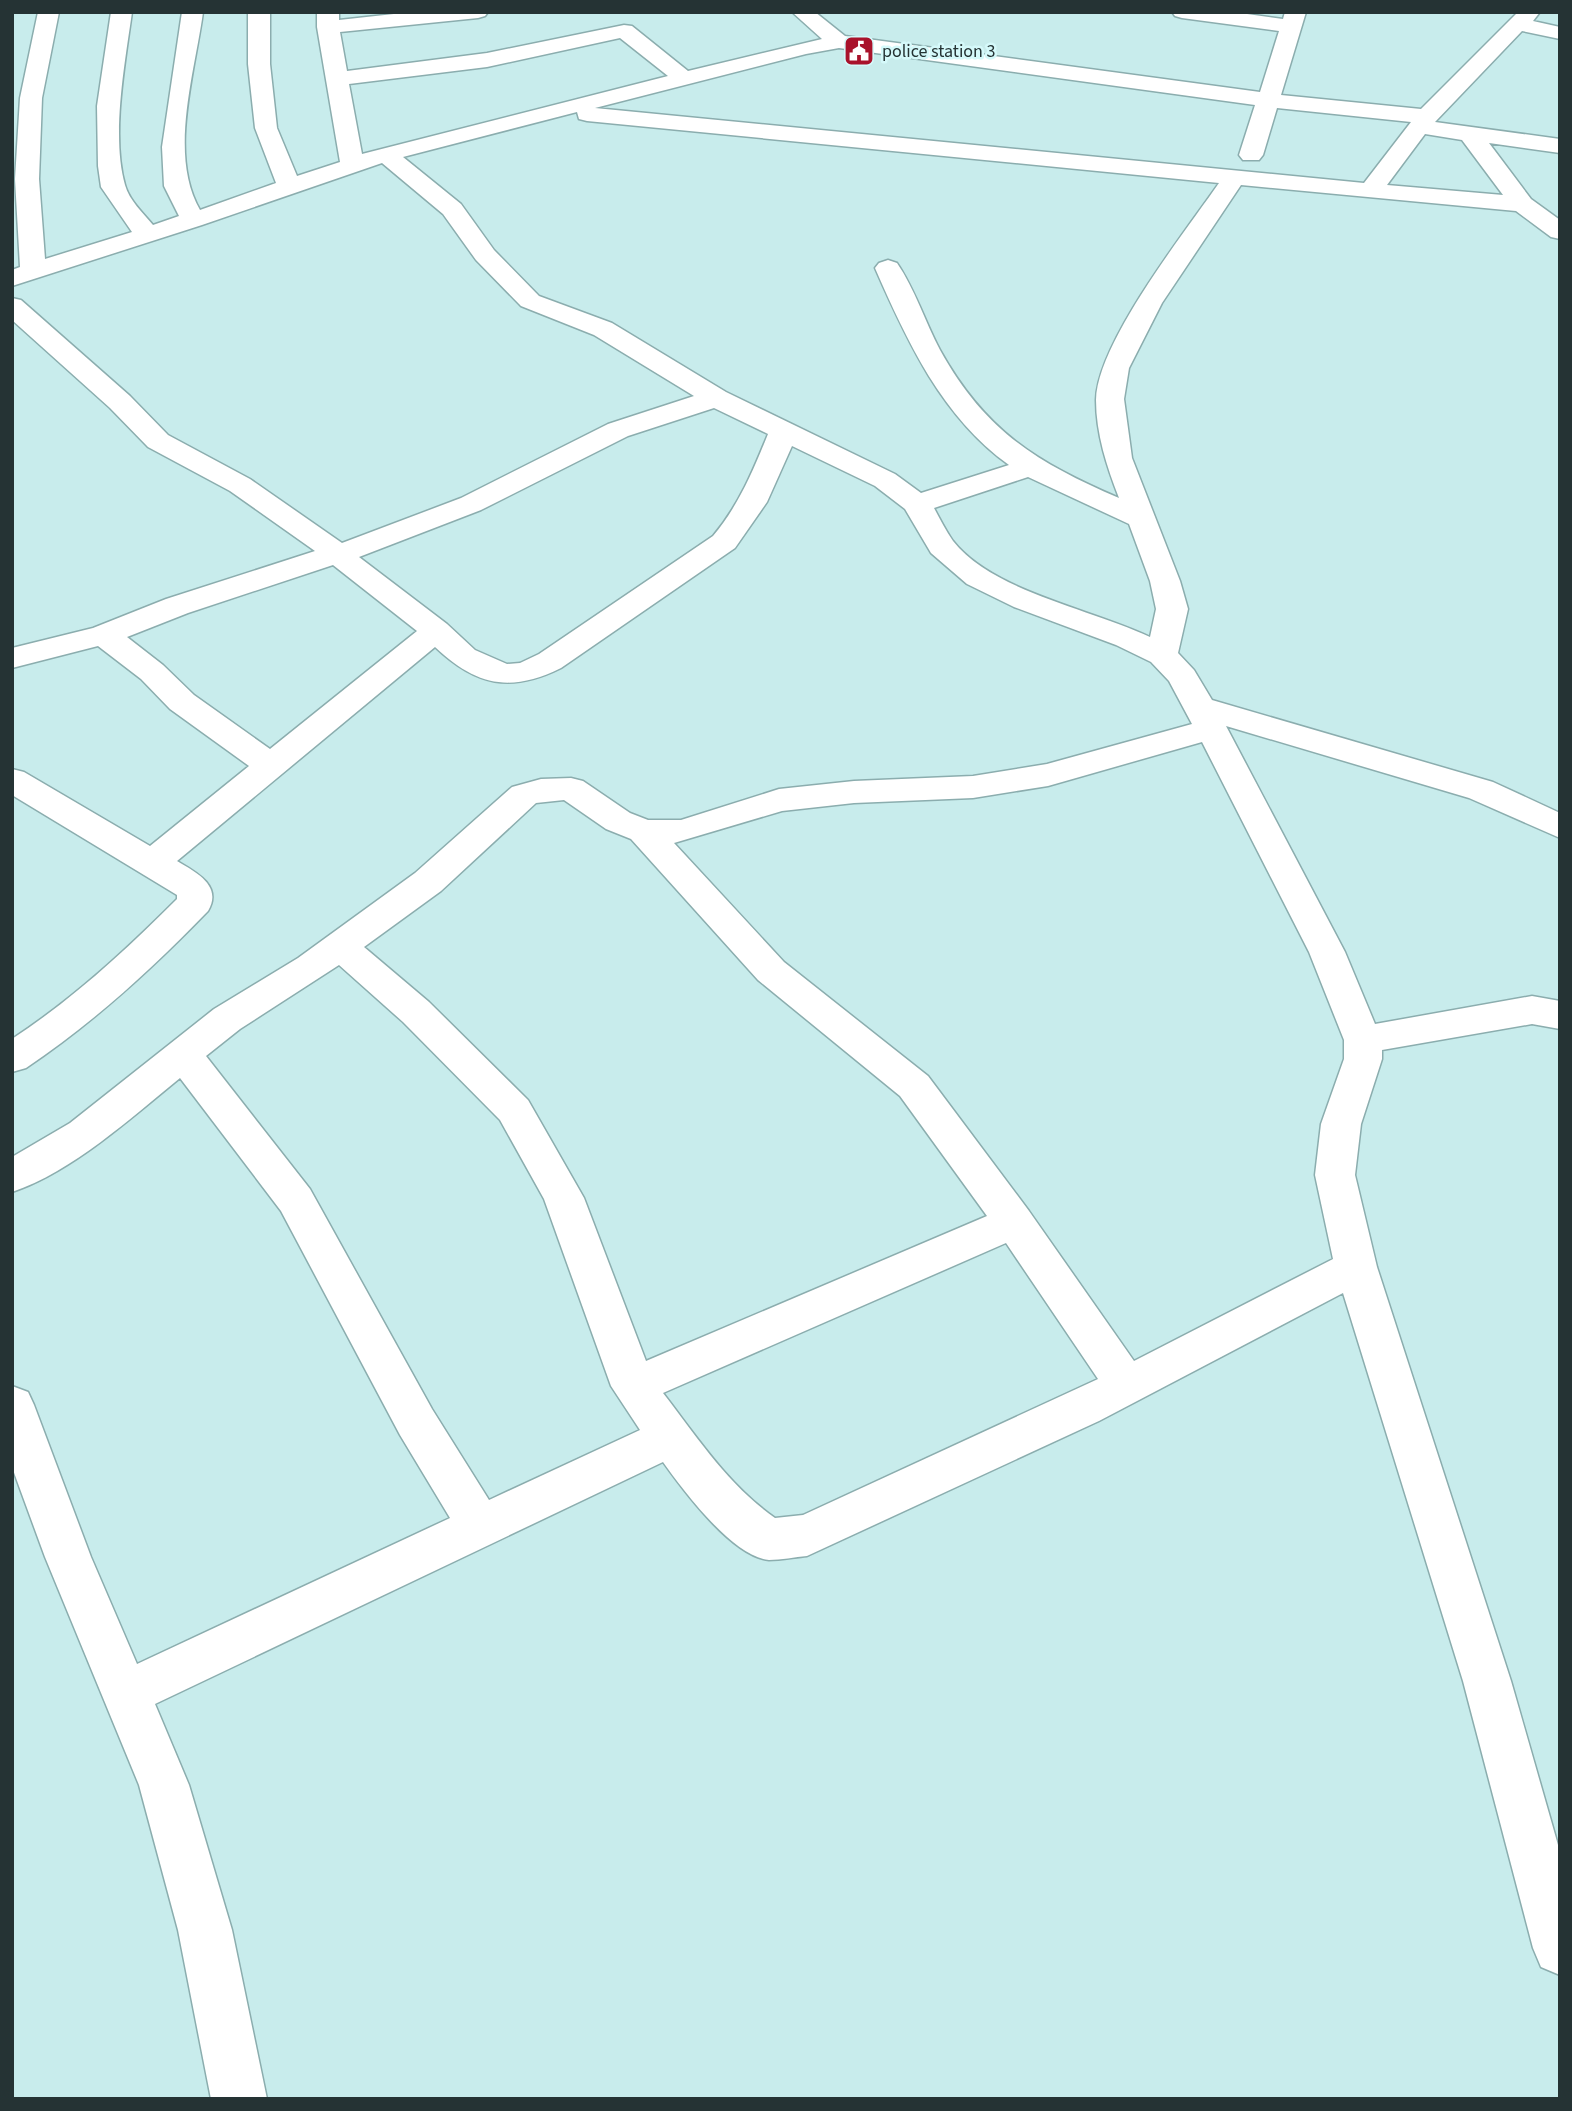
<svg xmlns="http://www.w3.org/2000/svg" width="1572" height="2111" font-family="'Source Sans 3',sans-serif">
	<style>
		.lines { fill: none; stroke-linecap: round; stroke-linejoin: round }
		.street-casing { stroke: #8badae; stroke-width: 3 }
		.street { fill: #fff; fill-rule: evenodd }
		.labels { text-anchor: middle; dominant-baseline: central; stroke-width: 5; stroke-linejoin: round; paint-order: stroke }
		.far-poi-label { font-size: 18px; fill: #253334; stroke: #d5f9fa; text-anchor: start }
	</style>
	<rect width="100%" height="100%" fill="#c8ecec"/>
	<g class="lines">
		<g class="street-casing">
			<path id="street" d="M38,12H59L42,98L39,179L45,259L132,232L101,187L98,166L97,106L111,12H132C125,63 111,136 125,185C129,200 143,213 153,225L179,216L164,186L162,147L182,12H203C195,72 168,155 200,210L276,183L255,128L248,64V12H270V64L277,128L297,176L340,162L317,27V12H339V20L412,12H488L485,16L478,18L340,32L347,71L487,53L624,25L632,26L688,71L822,39L792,12H815L845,36L1260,92L1279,31L1182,18L1175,16L1172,12H1233L1283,19L1285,12H1306L1281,95L1421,109L1518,12H1540L1533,21L1560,27V39L1522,31L1435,122L1560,139V153L1489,143L1531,199L1560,220V239L1551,237L1516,211L1241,185L1162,303L1129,368L1124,399L1132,458L1180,581L1188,609L1178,653L1194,670L1212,700L1493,782L1560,813V838L1469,798L1226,726L1345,952L1375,1024L1532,996L1560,1001V1029L1532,1024L1382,1050V1059L1361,1124L1355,1175L1377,1267L1511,1681L1560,1852V1975L1541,1967L1533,1948L1463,1681L1343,1293L1099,1421L807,1556C795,1557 781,1560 769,1560C733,1557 683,1490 663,1462L155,1704L189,1785L232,1930L267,2099H211L178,1930L139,1785L45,1557L12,1467V1386L28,1392L34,1405L91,1557L137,1664L450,1518L400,1435L281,1211L180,1078C132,1117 72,1172 12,1192V1157L70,1123L214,1009L298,958L415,873L512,787L541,779L571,778L583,781L630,813L648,820H681L779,789L854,781L973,776L1047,764L1192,724L1169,681L1151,662L1116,645L1014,607L967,584L931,553L905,509L875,486L792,446L767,502L735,548L561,668C511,693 476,686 435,647L177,861C196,872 223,886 208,911C152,969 93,1023 26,1068L12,1072V1039C73,999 126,950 177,899V895L12,795V769L24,772L150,846L249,766L170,709L141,679L98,646L12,668V648L93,628L166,599L315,551L230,491L148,447L110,408L12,320V298L21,300L130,396L168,435L250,479L342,543L461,498L608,424L694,396L594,335L521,306L476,260L443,214L382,163L202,225L12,286V270L20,267L15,179L20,98ZM620,38L668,76L362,154L349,84L487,67ZM839,48L1255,105L1239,155L1243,160H1259L1263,155L1277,108L1411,122L1364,183L595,108L806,54ZM577,112L579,119L587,121L1219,183C1185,232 1097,343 1096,400C1096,434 1107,467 1119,498C1036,462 985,431 940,350C925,322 915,289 897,263L888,260L879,263L875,268C907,341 942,417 1009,465L921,493L895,474L726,392L612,323L539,296L494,250L461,204L403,157ZM1425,134L1462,140L1503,195L1387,185ZM714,408L768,434C753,471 739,505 713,536L539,654L520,663L507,664L475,650L447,624L359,557L481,510L628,436ZM1028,477L1129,524L1150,581L1156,609L1150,637C1092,609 993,592 953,541C946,531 940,519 934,508ZM333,565L417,631L270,749L194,695L163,665L127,637L188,613ZM1202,742L1309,952L1344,1040V1059L1321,1124L1315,1175L1333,1259L1134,1361L1029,1211L928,1076L784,962L674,843L782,811L854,803L973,798L1048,786ZM564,800L606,829L631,839L758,980L900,1096L987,1216L646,1361L584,1198L528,1100L429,1002L364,947L441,891L536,803ZM339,965L403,1022L500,1120L544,1199L611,1386L640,1430L489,1500L432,1409L310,1189L206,1056L240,1029ZM1006,1243L1098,1379L803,1515L775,1518C728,1485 697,1437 663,1393Z"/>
		</g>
		<use href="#street" class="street"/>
	</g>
	<defs>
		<g id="civic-square" transform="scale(1.575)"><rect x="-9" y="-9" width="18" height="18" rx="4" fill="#a9122b" stroke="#d5f9fa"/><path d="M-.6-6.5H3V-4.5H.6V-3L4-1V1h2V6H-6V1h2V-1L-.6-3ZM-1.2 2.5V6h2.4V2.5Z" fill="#fff"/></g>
	</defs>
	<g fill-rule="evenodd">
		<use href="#civic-square" x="859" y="51"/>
	</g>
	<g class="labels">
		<g class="far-poi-label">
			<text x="882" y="51">police station 3</text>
		</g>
	</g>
	<rect width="1572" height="2111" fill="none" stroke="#253334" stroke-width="28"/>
</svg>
